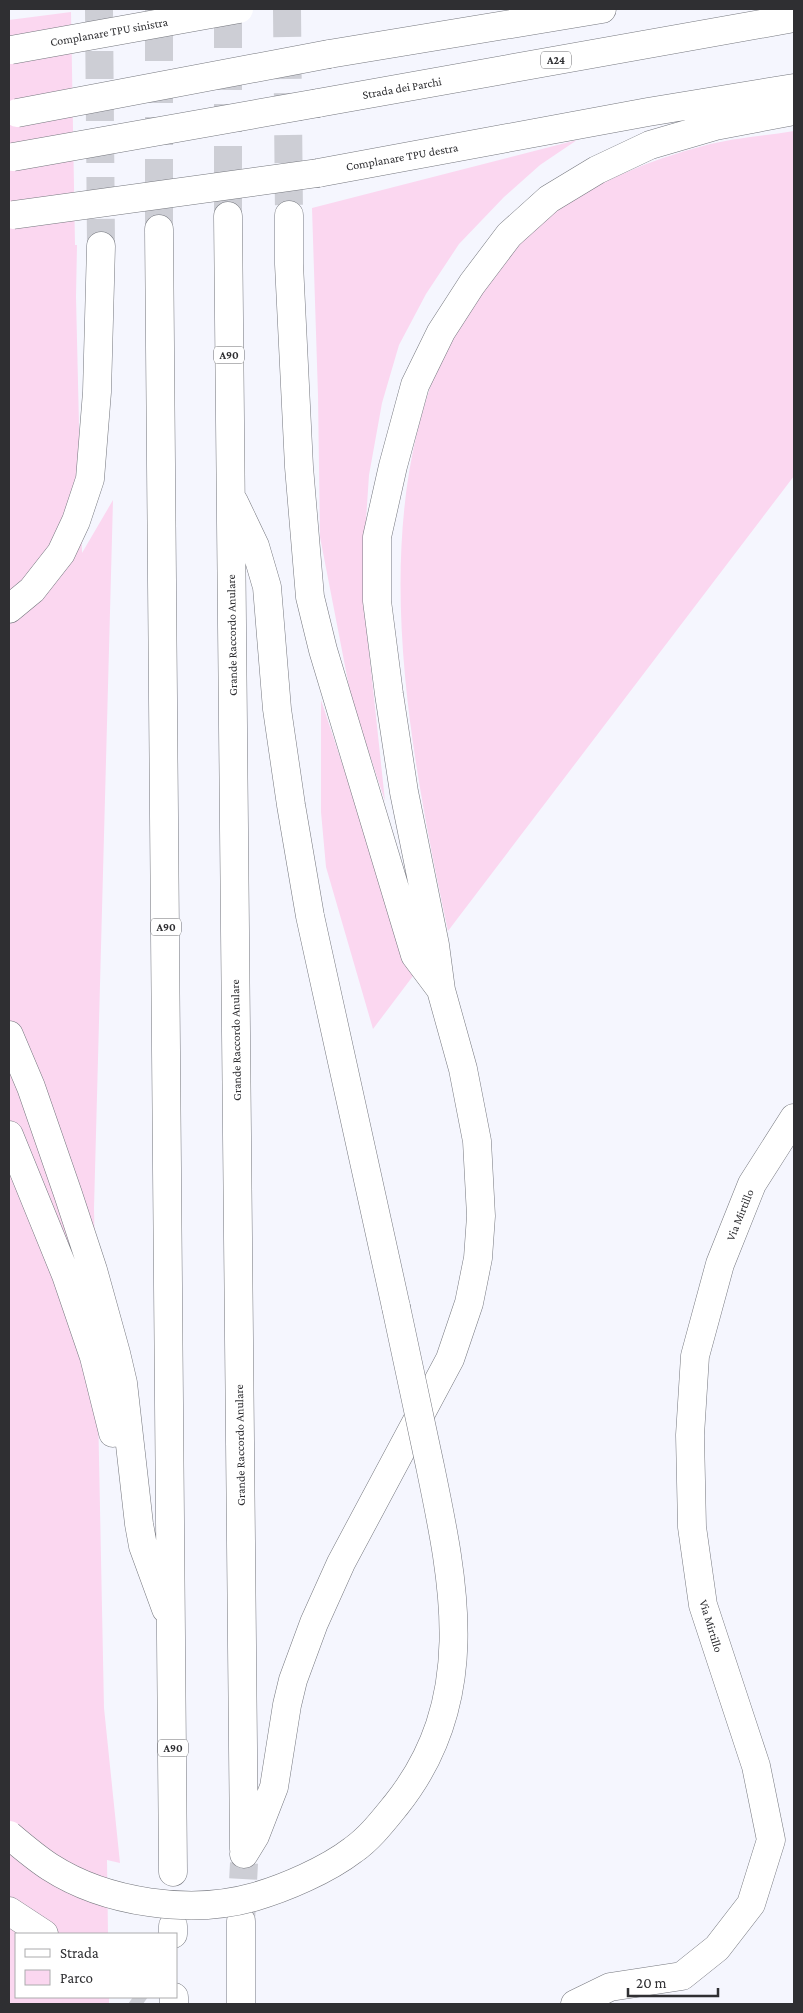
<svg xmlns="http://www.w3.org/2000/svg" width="803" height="2013" font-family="'Crimson Pro',serif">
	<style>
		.green { fill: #fbd7f0 }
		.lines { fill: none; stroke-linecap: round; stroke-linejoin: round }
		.minor-tunnel { stroke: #cdced5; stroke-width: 28; stroke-dasharray: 28 14; stroke-linecap: butt }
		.motorway-tunnel { stroke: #cdced5; stroke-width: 28; stroke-dasharray: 28 14; stroke-linecap: butt }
		.minor-casing { stroke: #75777e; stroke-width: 29 }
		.motorway-casing { stroke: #75777e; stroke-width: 29 }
		.minor { stroke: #fff; stroke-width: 28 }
		.motorway { stroke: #fff; stroke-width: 28 }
		.motorway-bridge-casing { stroke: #75777e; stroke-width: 29; stroke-linecap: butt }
		.motorway-bridge { stroke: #fff; stroke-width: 28 }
		.labels { text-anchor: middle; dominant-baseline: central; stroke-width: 4; stroke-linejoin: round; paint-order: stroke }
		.shield { fill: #fff; stroke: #6d6d70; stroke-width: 1 }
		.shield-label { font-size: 11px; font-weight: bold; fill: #2f2f32 }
		.street-label { font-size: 12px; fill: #2f2f32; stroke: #fff }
	</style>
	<rect width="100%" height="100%" fill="#f5f6fe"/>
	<path class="green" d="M71,12L75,245H77L76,297L82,553L113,500L94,1208L104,1708L120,1863L107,1860L108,1934H16V1997H109V2004H9V20Z
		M794,131V476L448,931C410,751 368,540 439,363C451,333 472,306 491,281C509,257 528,229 553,212C599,181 650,160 703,146C732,138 764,136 794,131Z
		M577,140L540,165L504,197L459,244L426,294L399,345L382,403L369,475L364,550L366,623L385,801L352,702L320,537L318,395L312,208Z
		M321,700L413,976L373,1029L326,867L321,812Z"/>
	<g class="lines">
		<path class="minor-tunnel" d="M133,1997L143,2004"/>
		<path class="motorway-tunnel" d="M99,9L101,246
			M287,9L289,215
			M228,216V9
			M159,229V9
			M241,1921L244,1863"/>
		<g class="minor-casing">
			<path id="minor" d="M9,1911L44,1934
				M575,2004L610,1987L682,1976L717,1948L751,1904L771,1840L756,1766L703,1605L692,1527L690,1435L695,1356L720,1264L752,1184L794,1118"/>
		</g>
		<g class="motorway-casing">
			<path id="motorway" d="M329,54L602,9
				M318,103L794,18
				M318,173L648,112L794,88
				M289,215V264L299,467L310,597L323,650L415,955L439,987
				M228,216L244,1849
				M159,229L173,1872
				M234,502L255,546L267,587L277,709L291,805L310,916L396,1307
				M9,609L32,590L61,553L76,521L90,479L97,392L101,246
				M9,1035L31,1087L68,1194L93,1270L116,1353L123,1383L139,1524L143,1546L166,1609
				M9,1135L66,1275L94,1357L113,1433
				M244,1854L255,1836L274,1787L287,1705L293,1680L314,1623L341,1563L450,1359L469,1303L478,1258L481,1216L477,1141L463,1069L441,990L435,945L404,792L389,694L377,601V537L393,466L415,385L441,332L472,284L509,235L549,199L597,170L650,145L715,126L794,111
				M241,1921V2004
				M173,1934V1926
				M174,1997V2004"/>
		</g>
		<use href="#minor" class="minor"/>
		<use href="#motorway" class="motorway"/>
		<g class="motorway-bridge-casing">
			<path id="motorway-bridge" d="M11,50L239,9
				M17,113L329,54
				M13,157L318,103
				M13,215L318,173
				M9,1835C22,1846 36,1858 50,1867C106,1903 191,1915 254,1897C285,1888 327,1870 353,1850C370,1838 383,1821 396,1805C479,1701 455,1586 430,1466C419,1413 407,1360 396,1307"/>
		</g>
		<use href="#motorway-bridge" class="motorway-bridge"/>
	</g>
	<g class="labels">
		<g class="shield">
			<rect x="541" y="51.5" width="30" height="17" rx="4"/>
			<rect x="214" y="346.5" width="30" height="17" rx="4"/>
			<rect x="151" y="918.5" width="30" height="17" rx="4"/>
			<rect x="158" y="1739.5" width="30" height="17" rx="4"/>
		</g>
		<g class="shield-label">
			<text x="556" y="60">A24</text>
			<text x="229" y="355">A90</text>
			<text x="166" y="927">A90</text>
			<text x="173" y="1748">A90</text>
		</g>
		<g class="street-label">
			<text transform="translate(109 32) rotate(-10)">Complanare TPU sinistra</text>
			<text transform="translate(402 88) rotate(-10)">Strada dei Parchi</text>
			<text transform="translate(402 157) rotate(-10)">Complanare TPU destra</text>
			<text transform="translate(232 635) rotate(-91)">Grande Raccordo Anulare</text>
			<text transform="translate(236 1040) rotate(-91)">Grande Raccordo Anulare</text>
			<text transform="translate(740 1215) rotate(-68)">Via Mirtillo</text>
			<text transform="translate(240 1445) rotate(-91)">Grande Raccordo Anulare</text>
			<text transform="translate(711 1626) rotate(73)">Via Mirtillo</text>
		</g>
	</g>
	<rect width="803" height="2013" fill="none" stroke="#2f2f32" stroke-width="20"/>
	<rect x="15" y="1933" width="162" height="65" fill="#ffffff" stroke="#acacad"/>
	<rect x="25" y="1949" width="25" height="8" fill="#ffffff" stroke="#acacad"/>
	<text x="60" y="1958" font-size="15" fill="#2f2f32">Strada</text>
	<rect x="25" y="1970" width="25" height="15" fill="#fbd7f0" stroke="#acacad"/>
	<text x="60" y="1983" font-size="15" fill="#2f2f32">Parco</text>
	<path d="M628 1988v8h90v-8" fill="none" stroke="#2f2f32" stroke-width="2.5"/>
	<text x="636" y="1988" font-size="15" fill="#2f2f32" stroke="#ffffff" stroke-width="4" paint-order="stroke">20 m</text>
</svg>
